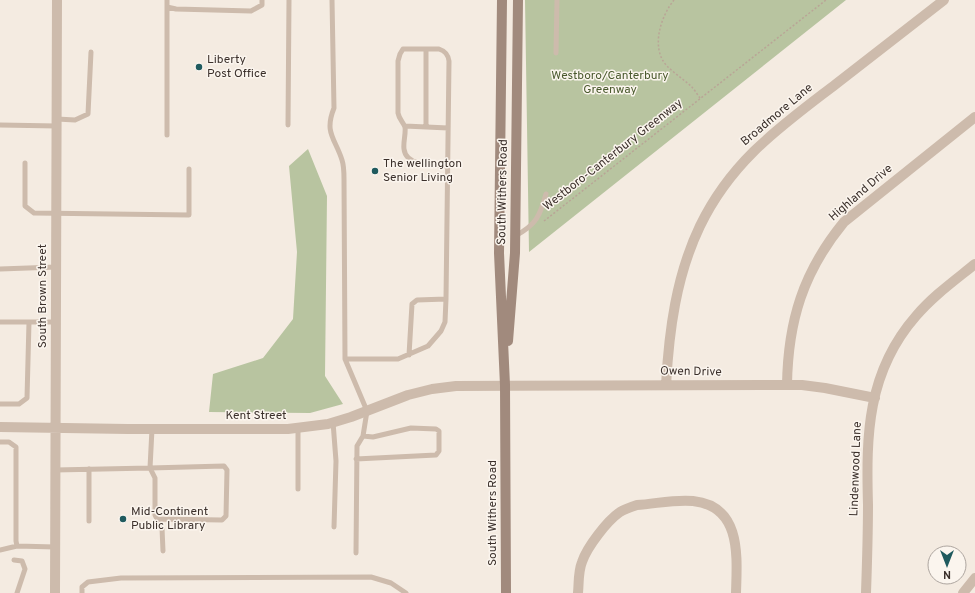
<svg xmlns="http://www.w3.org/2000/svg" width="975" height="593" font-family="Overpass,sans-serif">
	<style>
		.green { fill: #b8c4a0 }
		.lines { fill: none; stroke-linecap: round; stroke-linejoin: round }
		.path { stroke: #b9a596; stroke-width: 1.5; stroke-dasharray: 2 2; stroke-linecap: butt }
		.service { stroke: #cdbbac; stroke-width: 5 }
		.minor { stroke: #cdbbac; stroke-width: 10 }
		.secondary { stroke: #a18a7d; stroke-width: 10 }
		.poi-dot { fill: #1f5a5e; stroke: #fbf5ee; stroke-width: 1.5 }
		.labels { text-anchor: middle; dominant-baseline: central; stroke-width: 3; stroke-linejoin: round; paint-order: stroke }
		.poi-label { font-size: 12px; fill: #3b302b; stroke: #fbf5ee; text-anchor: start }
		.park-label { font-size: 12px; fill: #4a5a2e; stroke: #fbf5ee }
		.street-label { font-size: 12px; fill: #3b302b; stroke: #fbf5ee }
	</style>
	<rect width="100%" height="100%" fill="#f4ebe1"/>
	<path class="green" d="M525,0H846L529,252Z
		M308,149L327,196L325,376L343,404L310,413L209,412L213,374L263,358L293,319L297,252L289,166Z"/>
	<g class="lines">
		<path class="path" d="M674,0C661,16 650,48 667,66C674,73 683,79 691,86C694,89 697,94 700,98
			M544,221L826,0"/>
		<path class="service" d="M167,0V135
			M332,0L334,108C324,133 335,138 342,160C344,166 344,173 344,179L345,359L367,411L363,436L357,446L356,553
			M167,7L176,9L251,11L262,5V0
			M556,53L557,0
			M57,119L75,120L88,114L91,52
			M0,125L57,126
			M288,125L289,0
			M405,126L448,128
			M426,127V49
			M25,163V206L34,213L189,215V169
			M515,236C536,225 540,216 546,194
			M0,269L56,267
			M446,299L449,61C448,54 445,51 439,49H403L400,54L398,61V113C399,119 403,122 405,127C406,134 403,142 404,149C406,167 435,165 448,166
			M0,322H56
			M345,359H398L428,346L441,331L445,322L446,299L417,300L412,304L409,355
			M0,404H19L27,398L29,322
			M333,422L336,461L334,527
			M298,428V489
			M152,429L150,468L224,466L227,470L226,516L222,520L157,519
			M0,442H9L16,447V541L17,546L55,547
			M356,459L436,455L439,451V431L436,429L411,428L373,437L363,436
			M55,470L150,468L155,478V515L162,528L163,551
			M89,521V469
			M0,550L17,546
			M14,560L22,561L25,569L17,593
			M82,593V587L88,582L121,578L371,577L391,583L406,593"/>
		<path class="minor" d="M666,385C669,331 676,276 700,226C732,160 780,127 836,84C872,56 908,28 944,0
			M787,385C788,321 803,272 844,222L975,117
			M0,427L128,429H288L328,424L351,417L408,395L432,389L456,386L802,385L825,388L875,398
			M55,593L57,0
			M578,593C579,583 578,572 582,562C587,547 607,521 620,512C625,509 631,507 637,505C655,504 675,499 693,501C742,506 737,557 736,593
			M866,593C867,564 868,534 868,505C866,435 867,372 916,316C933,296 954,281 975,264
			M963,593L975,578"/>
		<path class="secondary" d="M502,0L499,253L505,385L506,593
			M508,341L515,253L518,0"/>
	</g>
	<g class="poi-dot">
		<circle cx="199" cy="67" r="4"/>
		<circle cx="375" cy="171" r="4"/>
		<circle cx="123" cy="519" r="4"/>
	</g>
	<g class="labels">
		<g class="poi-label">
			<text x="207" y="60">Liberty<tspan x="207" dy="14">Post Office</tspan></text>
			<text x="383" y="164">The wellington<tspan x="383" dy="14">Senior Living</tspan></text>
			<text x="131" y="512">Mid-Continent<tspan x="131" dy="14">Public Library</tspan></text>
		</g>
		<g class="park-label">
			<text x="610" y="76">Westboro/Canterbury<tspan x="610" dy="14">Greenway</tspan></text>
		</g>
		<g class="street-label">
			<text transform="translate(777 115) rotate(-40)">Broadmore Lane</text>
			<text transform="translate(613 155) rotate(-38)">Westboro-Canterbury Greenway</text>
			<text transform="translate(503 192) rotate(-89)">South Withers Road</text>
			<text transform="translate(861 193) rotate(-41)">Highland Drive</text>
			<text transform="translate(43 296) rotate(-90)">South Brown Street</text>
			<text transform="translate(691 372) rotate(1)">Owen Drive</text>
			<text x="256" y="416">Kent Street</text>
			<text transform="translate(856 469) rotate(-88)">Lindenwood Lane</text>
			<text transform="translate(493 513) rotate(-90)">South Withers Road</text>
		</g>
	</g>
	<g transform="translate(947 565) rotate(180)"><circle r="19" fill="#fbf5ee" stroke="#aea6a0"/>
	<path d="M0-3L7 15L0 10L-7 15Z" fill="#1f5a5e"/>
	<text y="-6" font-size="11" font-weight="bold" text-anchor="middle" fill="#3b302b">N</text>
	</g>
</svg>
